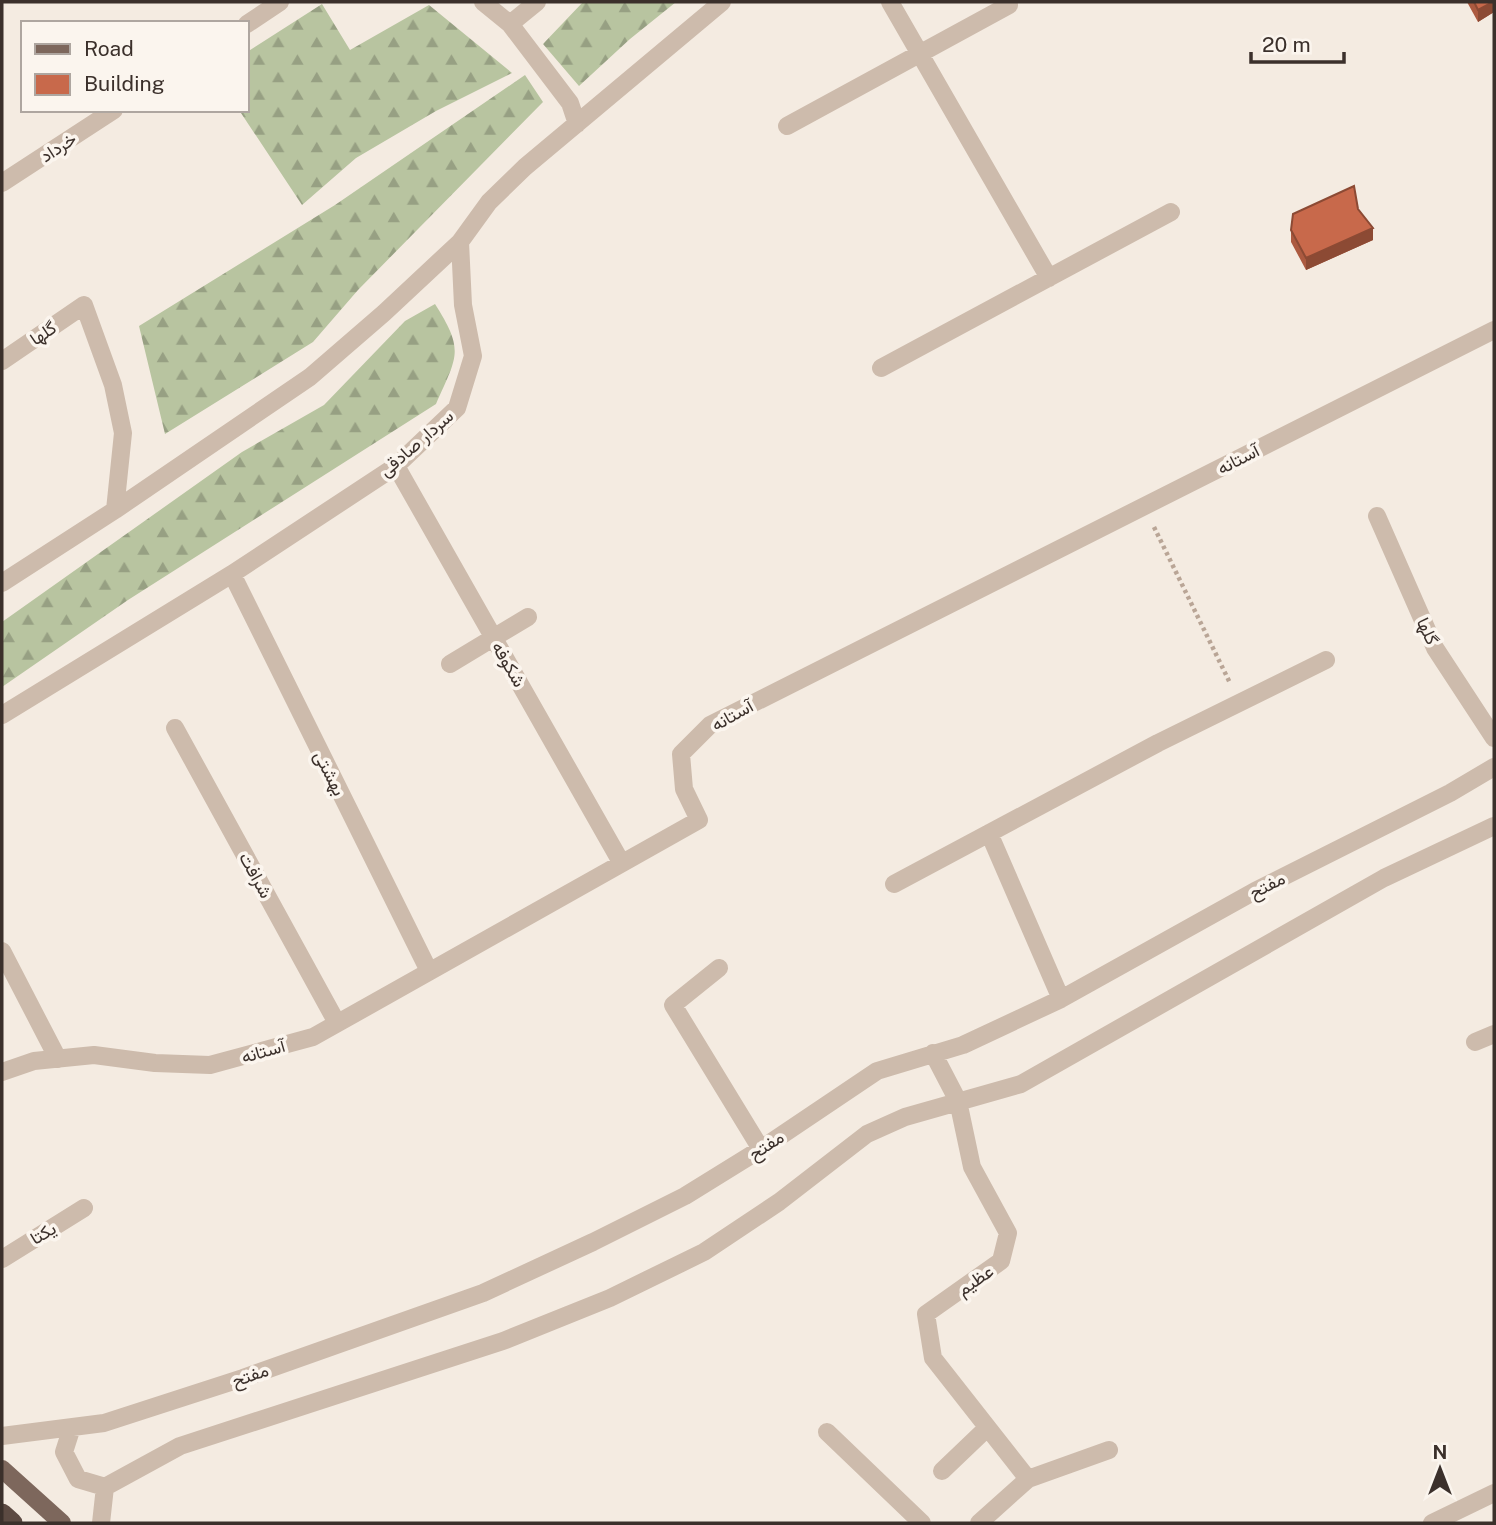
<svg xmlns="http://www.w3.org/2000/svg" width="1496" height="1525" font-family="'Public Sans',Vazirmatn,sans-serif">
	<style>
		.forest { fill: url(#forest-firs) }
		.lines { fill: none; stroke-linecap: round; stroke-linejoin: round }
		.path { stroke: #b9a596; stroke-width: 4.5; stroke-dasharray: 3.5 3.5; stroke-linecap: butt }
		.minor { stroke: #cdbbac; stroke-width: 18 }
		.major { stroke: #7d675c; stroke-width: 18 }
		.highway { stroke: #5c4a42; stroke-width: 21 }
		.wall { fill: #ac5a40 }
		.shaded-wall { fill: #8c4a34 }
		.building { fill: #c8694b; stroke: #8c4a34; stroke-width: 2 }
		.labels { text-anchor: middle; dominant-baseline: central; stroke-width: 7; stroke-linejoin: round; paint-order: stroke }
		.street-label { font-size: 18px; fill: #3b302b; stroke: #fbf5ee }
	</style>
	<defs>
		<pattern id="forest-firs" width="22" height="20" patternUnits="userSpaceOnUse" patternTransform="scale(1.75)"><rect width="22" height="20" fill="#b8c4a0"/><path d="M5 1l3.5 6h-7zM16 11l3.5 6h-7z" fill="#97a083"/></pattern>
	</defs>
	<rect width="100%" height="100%" fill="#f4ebe1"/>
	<path class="forest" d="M583,2H676L630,39L579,86L543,44Z
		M322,4L350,50L429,5L512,73L436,111L356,158L302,205L239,110H247V52Z
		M525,75L543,102L358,290L313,342L165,434L139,326L335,205Z
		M435,304C465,351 457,356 436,404L128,600L2,687V622L242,452L324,405L405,321Z"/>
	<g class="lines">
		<path class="path" d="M1154,527L1230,683"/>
		<path class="minor" d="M483,2L510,24L570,103L577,124
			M890,2L1049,278
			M247,24L280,2
			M510,24L537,2
			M787,126L1009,5
			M2,183L114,110
			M2,361L84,305L113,385L123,433L115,510
			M881,368L1171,212
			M396,466L621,862
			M1377,516L1435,648L1494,738
			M232,574L429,971
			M2,583L115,510L310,377L384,313L460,242
			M450,664L528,617
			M2,715L232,574L396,466L457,408L473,356L463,305L460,242L489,202L525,167L722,2
			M175,728L337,1023
			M989,833L1061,999
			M894,884L1158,743L1326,660
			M2,951L58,1059
			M719,968L673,1005L761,1149
			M1475,1042L1494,1034
			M933,1053L958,1101L972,1167L1008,1233L1001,1261L926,1314L933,1358L1028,1479
			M2,1072L34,1061L94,1055L155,1063L210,1065L313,1037L699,820L684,789L681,754L710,725L1494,330
			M2,1259L84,1208
			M72,1427L64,1452L78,1479L105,1487
			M827,1432L922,1523
			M2,1436L104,1423L243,1378L483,1293L593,1242L685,1196L761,1149L877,1071L963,1045L1061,999L1255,891L1450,793L1494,767
			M942,1471L987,1428
			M101,1523L105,1487L180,1446L503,1341L610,1298L704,1252L779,1202L867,1134L905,1117L1021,1084L1384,878L1494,826
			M979,1523L1028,1479L1109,1450
			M1432,1523L1494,1493"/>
		<path class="major" d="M2,1469L62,1523"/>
		<path class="highway" d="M2,1514L12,1523"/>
	</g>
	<path class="wall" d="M1467,2H1494V12L1478,22Z
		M1358,209L1373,240L1306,270L1291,242V230Z"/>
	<path class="shaded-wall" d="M1493,2H1494V12L1478,22V10Z
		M1373,228V240L1306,270V258Z"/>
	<path class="building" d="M1474,2H1493L1478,10Z
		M1354,186L1358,209L1373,228L1306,258L1291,230L1293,214Z"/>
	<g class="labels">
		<g class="street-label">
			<text transform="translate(58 147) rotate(-33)">خرداد</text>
			<text transform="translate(43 333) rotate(-34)">گلها</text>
			<text transform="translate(416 443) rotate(-41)">سردار صادقی</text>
			<text transform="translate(1238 459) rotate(-27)">آستانه</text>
			<text transform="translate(1428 631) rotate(65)">گلها</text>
			<text transform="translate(509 664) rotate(60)">شکوفه</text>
			<text transform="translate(732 715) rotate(-29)">آستانه</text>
			<text transform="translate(330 773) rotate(63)">بهشتی</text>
			<text transform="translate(256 875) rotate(61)">شرافت</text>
			<text transform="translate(1267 885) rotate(-27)">مفتح</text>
			<text transform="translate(263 1051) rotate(-16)">آستانه</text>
			<text transform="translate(766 1145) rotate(-33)">مفتح</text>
			<text transform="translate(43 1233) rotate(-31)">یکتا</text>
			<text transform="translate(975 1280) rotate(-35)">عظیم</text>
			<text transform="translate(250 1375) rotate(-19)">مفتح</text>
		</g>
	</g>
	<rect width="1496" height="1525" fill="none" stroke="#3b302b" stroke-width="7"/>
	<rect x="21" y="21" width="228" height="91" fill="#fbf5ee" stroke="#aea6a0" stroke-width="2"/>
	<rect x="35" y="44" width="35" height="10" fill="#7d675c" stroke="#aea6a0" stroke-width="2"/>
	<text x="84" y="56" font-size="21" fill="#3b302b">Road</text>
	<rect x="35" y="74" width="35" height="21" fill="#c8694b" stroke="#aea6a0" stroke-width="2"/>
	<text x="84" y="91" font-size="21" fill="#3b302b">Building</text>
	<g transform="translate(1440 1469)" stroke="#fbf5ee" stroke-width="5" paint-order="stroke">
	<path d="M0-5L12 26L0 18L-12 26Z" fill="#3b302b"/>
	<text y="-10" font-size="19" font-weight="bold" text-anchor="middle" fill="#3b302b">N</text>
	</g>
	<path d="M1251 52v10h93v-10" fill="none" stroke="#3b302b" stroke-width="3.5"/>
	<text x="1262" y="52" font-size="21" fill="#3b302b" stroke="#fbf5ee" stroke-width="5" paint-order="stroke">20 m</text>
</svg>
